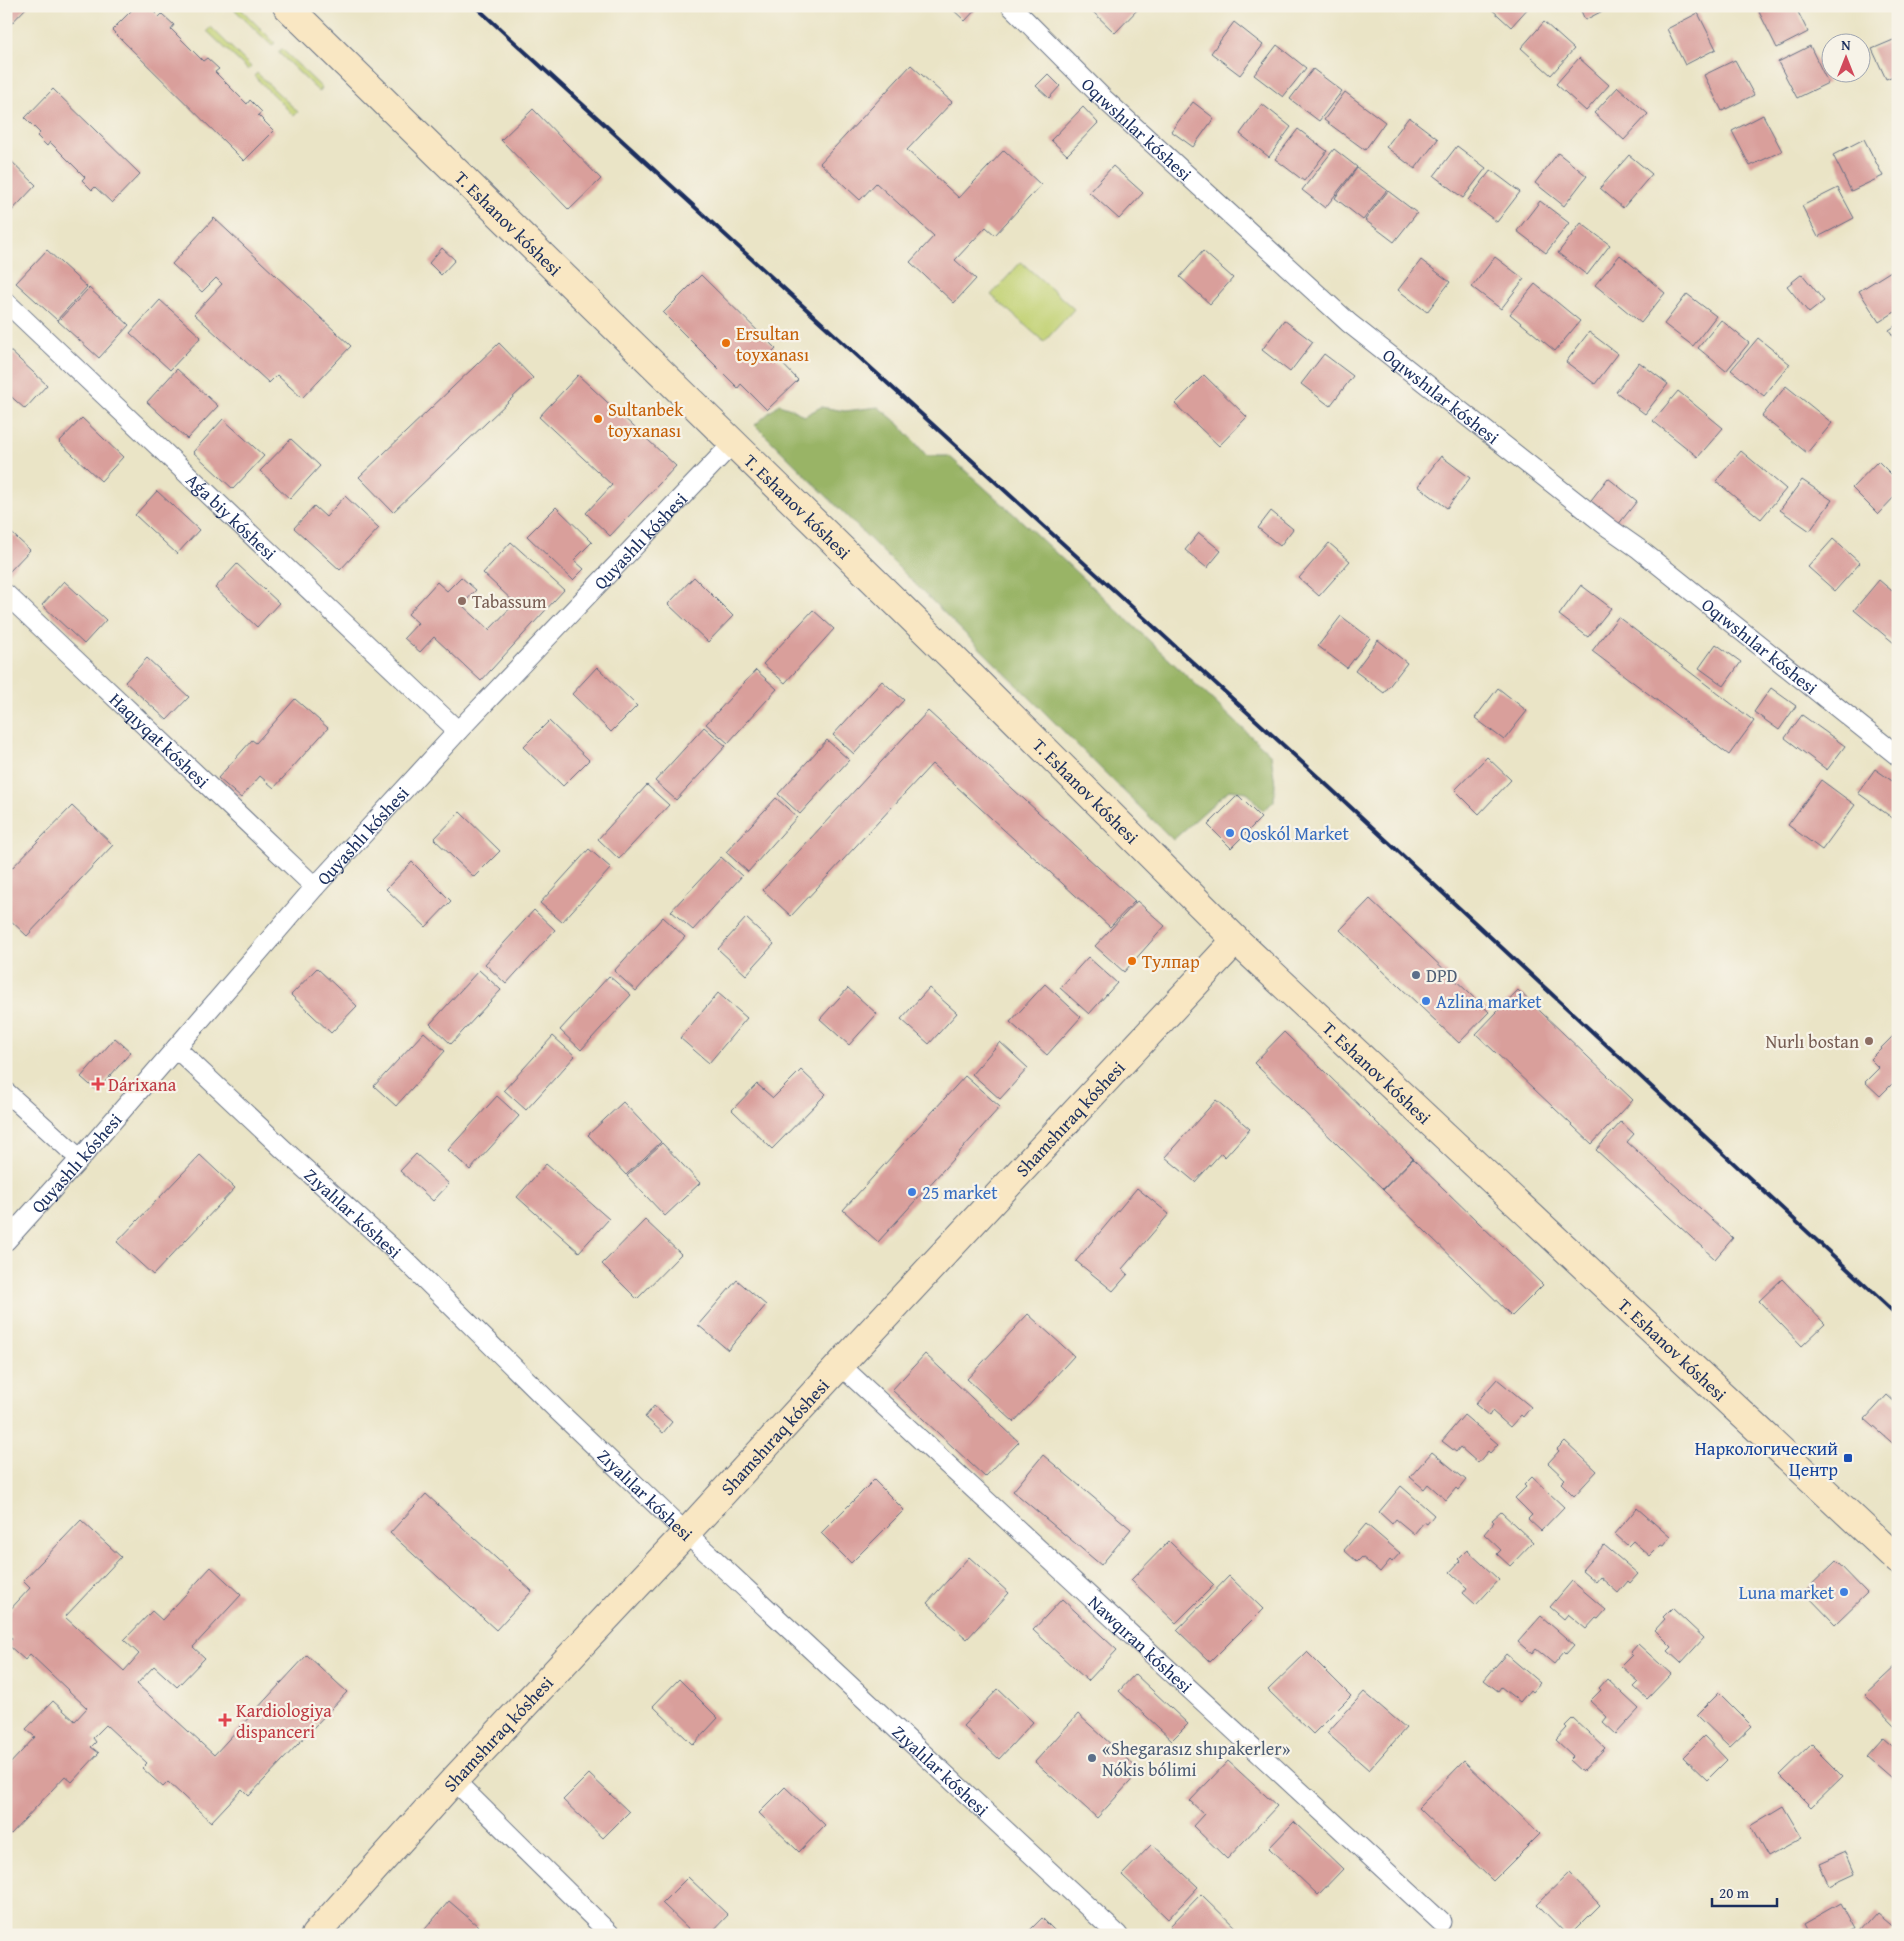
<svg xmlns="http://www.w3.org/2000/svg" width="1904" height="1941" font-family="'Gentium Book Plus',serif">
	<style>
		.green { fill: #c2d275; stroke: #6e806a }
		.forest { fill: #99b466; stroke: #5a7262 }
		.building { fill: #d99f9b }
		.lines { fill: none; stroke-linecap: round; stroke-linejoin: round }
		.street-casing { stroke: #636e82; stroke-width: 21 }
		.secondary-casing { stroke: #636e82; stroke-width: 30 }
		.street { stroke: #fff; stroke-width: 19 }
		.secondary { stroke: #f9e7c3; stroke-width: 28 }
		.rail { stroke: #1b2f5e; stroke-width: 4 }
		.food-dot { fill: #e8710a; stroke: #f7f3e8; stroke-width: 2 }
		.education-dot { fill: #8d6e63; stroke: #f7f3e8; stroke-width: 2 }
		.shop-dot { fill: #3f7fe0; stroke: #f7f3e8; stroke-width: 2 }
		.service-dot { fill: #5c6f8a; stroke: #f7f3e8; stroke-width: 2 }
		.health-dot { fill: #e0444e; stroke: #f7f3e8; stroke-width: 2 }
		.transit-dot { fill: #1a4fb4; stroke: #f7f3e8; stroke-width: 2 }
		.labels { text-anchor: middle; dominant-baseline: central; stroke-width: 4.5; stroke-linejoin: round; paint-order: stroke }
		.street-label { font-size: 18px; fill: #1b2f5e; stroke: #f7f3e8 }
		.food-label { font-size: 18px; fill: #c56008; stroke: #f7f3e8; text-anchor: start }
		.education-label { font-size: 18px; fill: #785e54; stroke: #f7f3e8; text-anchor: start }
		.shop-label { font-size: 18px; fill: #366cbe; stroke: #f7f3e8; text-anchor: start }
		.service-label { font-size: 18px; fill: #4e5e75; stroke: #f7f3e8; text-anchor: start }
		.health-label { font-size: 18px; fill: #be3a42; stroke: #f7f3e8; text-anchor: start }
		.transit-label { font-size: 18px; fill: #164399; stroke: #f7f3e8; text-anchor: end }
	</style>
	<rect width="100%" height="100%" fill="#f7f3e8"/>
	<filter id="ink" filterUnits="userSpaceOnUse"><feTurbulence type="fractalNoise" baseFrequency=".02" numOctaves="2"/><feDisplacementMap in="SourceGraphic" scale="10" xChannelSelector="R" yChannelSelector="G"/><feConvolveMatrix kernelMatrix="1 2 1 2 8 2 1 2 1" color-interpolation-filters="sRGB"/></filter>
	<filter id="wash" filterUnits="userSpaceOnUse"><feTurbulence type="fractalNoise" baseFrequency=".0096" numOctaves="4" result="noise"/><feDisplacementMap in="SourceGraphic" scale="20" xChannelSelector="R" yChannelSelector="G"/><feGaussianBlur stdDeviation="1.12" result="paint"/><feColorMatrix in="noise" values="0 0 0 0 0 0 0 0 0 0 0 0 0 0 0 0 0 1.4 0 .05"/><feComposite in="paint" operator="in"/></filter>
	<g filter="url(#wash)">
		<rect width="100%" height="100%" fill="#eae4c6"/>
		<path class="green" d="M231,6H238L275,43L272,46Z
			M211,27L251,67L248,70L207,31Z
			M282,49L322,88L319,92L278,52Z
			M257,73L298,112L294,116L254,76Z
			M1021,262L1074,309L1044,342L991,295Z"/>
		<path class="forest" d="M779,404L791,408L804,416L821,407L845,411L878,407L898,423L927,456H949L1026,525L1271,755L1275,784L1274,801L1263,811L1247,792L1229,790L1173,840L755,425Z"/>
		<g id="blocks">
			<path class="building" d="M6,6H28L6,29Z
				M136,6H148L159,17L162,14L174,25L171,29L203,61L207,58L219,69L215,72L247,104L250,100L262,112L258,115L274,131L244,161L112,30Z
				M949,6H979L965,21Z
				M1090,6H1141L1115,33L1089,8Z
				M1488,6H1530L1511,27Z
				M1579,6H1612L1585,20Z
				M1770,6H1795L1808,32L1777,48L1759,12Z
				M1698,13L1716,49L1685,65L1667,29Z
				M1234,22L1263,45L1240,75L1211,53Z
				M1544,22L1574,49L1551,75L1521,48Z
				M1898,38V74L1886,79L1872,49Z
				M1277,45L1306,68L1283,97L1254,75Z
				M1810,46L1828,83L1797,98L1778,62Z
				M1579,58L1609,85L1586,111L1556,84Z
				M1735,60L1754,95L1722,111L1704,75Z
				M911,65L952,102L907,150L959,198L1004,150L1041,185L995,235L986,227L955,260L976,279L954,303L910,262L934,236L876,183L860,200L820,163Z
				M1313,69L1342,91L1319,121L1290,99Z
				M1048,74L1060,86L1049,98L1036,86Z
				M1618,87L1648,114L1624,140L1594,113Z
				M53,89L140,174L112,203L95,187L92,190L82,180L85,177L50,142L47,146L37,136L40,133L25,118Z
				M1345,92L1385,122L1365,150L1324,120Z
				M1193,102L1214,118L1193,147L1171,131Z
				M1262,104L1291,127L1269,157L1240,134Z
				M1083,107L1098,123L1067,155L1051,140Z
				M533,109L601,179L569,210L501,140Z
				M1763,115L1782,151L1750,166L1732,131Z
				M1409,117L1438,139L1415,169L1386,147Z
				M1298,129L1327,151L1304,181L1275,159Z
				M1864,139L1883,176L1851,191L1833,155Z
				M1457,146L1486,168L1463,198L1434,176Z
				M1334,149L1357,167L1325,208L1302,190Z
				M1558,153L1587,176L1564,206L1535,183Z
				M1629,155L1652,174L1623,208L1600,188Z
				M6,156L36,185L6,217Z
				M1113,166L1143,193L1119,219L1089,192Z
				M1357,168L1387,190L1363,220L1335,198Z
				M1491,170L1520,192L1497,222L1468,200Z
				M1838,188L1854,218L1818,237L1802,206Z
				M1388,191L1417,213L1394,242L1365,220Z
				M1540,201L1569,223L1546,253L1517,231Z
				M214,218L351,346L302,398L277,375L269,383L194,314L222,284L216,278L202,292L172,264Z
				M1581,223L1610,245L1587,275L1558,253Z
				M442,248L455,260L441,275L429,263Z
				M47,250L87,287L57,320L16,283Z
				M1203,251L1233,278L1210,304L1180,277Z
				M1620,255L1665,293L1641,323L1595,285Z
				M1495,257L1524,279L1501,309L1472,287Z
				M1421,260L1450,282L1427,312L1398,290Z
				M1891,271L1898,282V310L1879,322L1859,291Z
				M1802,274L1824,301L1809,313L1787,286Z
				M701,275L776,349L772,353L798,380L767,410L741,384L738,388L663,313Z
				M1535,284L1580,321L1555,351L1510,314Z
				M89,288L129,325L99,358L58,321Z
				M1687,294L1716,316L1693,346L1664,324Z
				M160,300L201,337L170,370L130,333Z
				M1284,320L1313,342L1290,372L1262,350Z
				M1721,320L1749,343L1726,371L1698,348Z
				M1898,324V343L1889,330Z
				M1589,332L1618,354L1595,384L1566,362Z
				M1758,338L1790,364L1764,396L1731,370Z
				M499,343L533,378L393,512L359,477Z
				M6,347L47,385L25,409L6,392Z
				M1324,354L1353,376L1330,406L1301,384Z
				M1639,362L1668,384L1645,414L1616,392Z
				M177,369L218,406L187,439L147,402Z
				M578,375L676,466L610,536L586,513L612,485L539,417Z
				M1204,375L1247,417L1219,446L1175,404Z
				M1786,386L1832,423L1807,453L1762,416Z
				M1678,391L1723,428L1698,457L1653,421Z
				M82,418L123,457L101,481L59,442Z
				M223,419L264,456L233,489L193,452Z
				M291,439L320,466L290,499L260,471Z
				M1741,451L1786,489L1761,519L1716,481Z
				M1441,456L1470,478L1447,508L1418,486Z
				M1878,461L1898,481V493L1878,514L1852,488Z
				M1608,478L1637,501L1614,530L1585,508Z
				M1802,480L1832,500L1810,531L1780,510Z
				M157,491L199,530L177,554L135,515Z
				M345,496L379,528L340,570L294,528L314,506L326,517Z
				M556,507L592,542L574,560L584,569L573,580L527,536Z
				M1271,511L1293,529L1280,546L1258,528Z
				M6,528L30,550L8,573L6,571Z
				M1199,533L1221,551L1207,568L1185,550Z
				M1833,539L1860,563L1835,591L1808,567Z
				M511,542L564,590L481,681L434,637L420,652L404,638L418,623L408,614L437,582L447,591L461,577L476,590L462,605L489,630L515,603L483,573Z
				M1329,543L1350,561L1319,596L1299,578Z
				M237,564L279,603L257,627L215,588Z
				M694,577L733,616L708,642L668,604Z
				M1879,580L1898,596V639L1894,643L1854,610Z
				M64,581L106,620L84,644L42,605Z
				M1581,585L1611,608L1588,637L1559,615Z
				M813,610L834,629L785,683L763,664Z
				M1341,616L1370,638L1347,668L1318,646Z
				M1618,617L1754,721L1729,755L1592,651Z
				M1378,640L1407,663L1384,693L1355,671Z
				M1716,644L1741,662L1724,686L1699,668Z
				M147,658L189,697L167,720L125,682Z
				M597,667L637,706L611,732L572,694Z
				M756,670L777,689L728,743L706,724Z
				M882,681L904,700L854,754L833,735Z
				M1498,688L1527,711L1504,740L1475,718Z
				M1771,688L1796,706L1779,730L1754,712Z
				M295,699L328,728L274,788L260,776L241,798L218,778L252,740L256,743Z
				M928,711L1135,901L1110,927L932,764L791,916L763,890Z
				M1802,715L1845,746L1827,770L1785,738Z
				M549,721L589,760L563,786L523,747Z
				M704,727L726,746L676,800L655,781Z
				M827,740L849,760L800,814L778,794Z
				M1487,757L1511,780L1479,814L1455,790Z
				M1875,769L1898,785V822L1858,793Z
				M1821,780L1855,805L1822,850L1788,825Z
				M647,785L669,805L619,859L598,839Z
				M1238,795L1261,818L1231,848L1208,825Z
				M776,798L797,817L748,872L726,852Z
				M72,806L113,845L27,936L6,916V874Z
				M460,812L500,851L474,877L434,839Z
				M589,849L611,868L562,922L540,903Z
				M721,857L742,876L693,930L671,911Z
				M412,862L451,901L426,927L386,889Z
				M1370,899L1489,1012L1459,1043L1340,930Z
				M1137,901L1165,926L1124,972L1095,946Z
				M534,910L555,930L506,984L485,964Z
				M663,917L685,937L636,991L614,971Z
				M746,918L774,944L746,975L718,949Z
				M1088,957L1117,983L1089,1014L1060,988Z
				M317,968L357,1006L331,1033L291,995Z
				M479,970L501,990L451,1044L430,1024Z
				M609,976L631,995L581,1050L560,1030Z
				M1045,984L1081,1017L1047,1055L1010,1022Z
				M848,988L877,1014L849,1045L820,1019Z
				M929,988L957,1013L929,1044L901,1019Z
				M1518,990L1633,1100L1592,1144L1476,1034Z
				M718,993L747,1018L709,1063L680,1038Z
				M1898,1031V1086L1894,1082L1880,1096L1865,1082L1879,1068L1870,1059Z
				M424,1032L445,1051L396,1106L374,1086Z
				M1284,1032L1413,1158L1383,1189L1254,1063Z
				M553,1036L575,1056L526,1110L504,1090Z
				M115,1038L131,1052L97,1091L81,1077Z
				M1000,1042L1028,1068L1000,1099L972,1074Z
				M801,1070L826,1094L772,1149L732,1110L757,1084L773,1098Z
				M965,1076L1000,1107L878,1242L843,1210Z
				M497,1096L519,1116L470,1170L448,1150Z
				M1216,1100L1250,1129L1225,1157L1221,1153L1195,1182L1165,1157Z
				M623,1102L661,1142L626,1175L588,1135Z
				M1621,1122L1634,1134L1627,1142L1733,1238L1715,1259L1596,1150Z
				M662,1143L700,1183L665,1216L627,1176Z
				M416,1154L449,1184L433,1201L400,1171Z
				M200,1155L235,1188L153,1275L117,1242Z
				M1413,1159L1543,1285L1512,1316L1383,1190Z
				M546,1164L609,1219L579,1252L517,1197Z
				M1137,1188L1169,1214L1122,1269L1128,1274L1113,1291L1076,1261Z
				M645,1220L681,1254L637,1299L602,1264Z
				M1782,1279L1825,1324L1802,1346L1759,1301Z
				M737,1280L766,1305L728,1350L698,1325Z
				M1028,1314L1074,1356L1014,1422L967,1379Z
				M925,1354L1019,1442L985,1477L892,1390Z
				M1497,1379L1531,1407L1523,1417L1521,1415L1510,1427L1492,1411L1489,1416L1475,1404Z
				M1887,1395L1898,1405V1448L1865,1419Z
				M654,1406L672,1422L663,1433L645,1417Z
				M1464,1415L1498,1444L1490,1453L1488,1451L1478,1463L1460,1447L1456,1452L1442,1441Z
				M1565,1441L1597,1471L1574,1496L1561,1483L1565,1479L1548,1463L1559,1451L1557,1449Z
				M1432,1452L1466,1480L1458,1490L1456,1488L1446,1500L1428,1484L1424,1489L1410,1477Z
				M1043,1455L1131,1529L1101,1565L1013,1491Z
				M1532,1477L1564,1507L1541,1531L1528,1519L1532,1515L1515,1498L1526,1487L1524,1485Z
				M874,1480L904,1510L851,1563L821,1533Z
				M1401,1486L1434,1515L1427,1524L1424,1522L1414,1534L1396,1519L1392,1524L1379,1512Z
				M426,1494L532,1591L496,1630L390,1533Z
				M1637,1508L1670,1537L1663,1546L1661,1545L1650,1556L1633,1541L1628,1546L1615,1534Z
				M1501,1512L1533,1542L1510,1566L1497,1554L1501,1550L1484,1534L1494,1522L1492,1520Z
				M81,1520L121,1557L65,1617L124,1671L139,1654L124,1640L152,1611L162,1620L211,1567L241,1595L193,1647L205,1658L177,1687L154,1666L137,1684L214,1755L307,1655L347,1692L249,1796L242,1789L211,1822L168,1782L163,1787L142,1768L147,1763L106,1725L93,1738L96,1742L91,1747L99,1753L72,1782L65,1776L11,1834L6,1830V1768L35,1737L26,1729L53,1701L75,1721L87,1708L30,1654L25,1660L7,1644L12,1638L6,1633V1614L30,1588L23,1581Z
				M1366,1524L1400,1553L1392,1562L1390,1560L1380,1572L1362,1557L1357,1562L1344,1550Z
				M1169,1541L1214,1585L1176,1623L1131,1580Z
				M1604,1545L1638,1574L1630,1583L1628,1581L1618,1593L1600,1577L1596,1582L1582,1570Z
				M1467,1550L1499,1580L1476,1605L1463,1593L1467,1588L1450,1572L1460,1561L1458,1559Z
				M969,1557L1009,1593L967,1639L927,1603Z
				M1836,1561L1867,1593L1835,1624L1804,1592Z
				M1229,1576L1263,1609L1210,1662L1177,1630Z
				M1572,1581L1606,1610L1598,1619L1596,1618L1586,1629L1568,1614L1564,1619L1550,1607Z
				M1062,1599L1117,1650L1088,1681L1033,1630Z
				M1672,1608L1704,1638L1681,1663L1668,1651L1672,1647L1655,1630L1665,1619L1663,1617Z
				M1541,1616L1574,1645L1566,1654L1564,1652L1554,1664L1536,1649L1532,1654L1518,1642Z
				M1638,1644L1671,1674L1647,1699L1634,1687L1639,1682L1621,1666L1632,1655L1630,1653Z
				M1307,1652L1351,1696L1313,1734L1268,1690Z
				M1506,1654L1540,1683L1532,1692L1530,1690L1520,1702L1501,1687L1498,1691L1484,1680Z
				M1898,1664V1725L1896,1727L1865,1695Z
				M1135,1674L1188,1724L1172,1740L1119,1691Z
				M679,1679L718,1718L693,1745L653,1706Z
				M1607,1679L1639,1709L1616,1734L1603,1722L1607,1717L1590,1701L1601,1690L1599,1688Z
				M998,1689L1033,1722L999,1759L963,1726Z
				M1364,1692L1406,1728L1369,1770L1327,1733Z
				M1719,1693L1752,1726L1730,1747L1697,1715Z
				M1078,1714L1140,1771L1097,1818L1035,1762Z
				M1573,1718L1605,1748L1582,1772L1569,1760L1573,1756L1556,1740L1567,1728L1565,1726Z
				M1704,1736L1727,1760L1707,1780L1683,1757Z
				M1883,1738L1898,1751V1783L1867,1756Z
				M1811,1744L1843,1776L1811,1807L1779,1775Z
				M1228,1761L1277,1806L1227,1859L1193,1826L1204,1814L1190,1801Z
				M1464,1761L1540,1834L1493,1881L1418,1808Z
				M589,1774L629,1812L603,1838L563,1800Z
				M785,1787L825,1825L799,1852L759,1813Z
				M1783,1806L1802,1838L1768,1857L1750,1826Z
				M1294,1822L1343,1869L1318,1895L1269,1848Z
				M1152,1844L1198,1887L1168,1919L1122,1875Z
				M1846,1852L1855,1873L1829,1885L1819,1864Z
				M1569,1873L1600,1905L1570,1935H1567L1537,1904Z
				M688,1877L728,1915L709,1935H695L662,1903Z
				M1201,1894L1243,1935H1179L1170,1926Z
				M449,1901L478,1926L470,1935H420Z
				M1841,1903L1855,1929L1844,1935H1810L1804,1924Z
				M1877,1912L1895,1927L1888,1935H1859L1858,1933Z
				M1042,1918L1059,1935H1025Z"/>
		</g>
	</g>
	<g filter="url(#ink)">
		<use href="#blocks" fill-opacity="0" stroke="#636e82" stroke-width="1"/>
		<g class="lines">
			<g class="street-casing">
				<g id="street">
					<path id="s1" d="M1011,6L1104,99L1349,323L1609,528L1639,549L1898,756"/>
					<path id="s2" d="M6,302L458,731"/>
					<path id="s3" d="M6,594L315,887"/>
					<path id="s4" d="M176,1048L283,1149L402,1257L558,1411L686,1533L1118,1935"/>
					<path d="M6,1092L80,1159"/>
					<path id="s5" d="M6,1241L80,1159L315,887L458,731L733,443"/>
					<path id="s6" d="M840,1365L1441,1922"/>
					<path d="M454,1780L611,1935"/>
				</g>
			</g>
			<g class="secondary-casing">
				<g id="secondary">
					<path id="s7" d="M287,6L958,663L1236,940L1898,1560"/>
					<path id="s8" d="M315,1935L454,1780L686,1533L840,1365L1236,940"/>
				</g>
			</g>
			<use href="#street" class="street"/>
			<use href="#secondary" class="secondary"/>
			<path class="rail" d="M475,6L1329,787L1898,1316"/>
		</g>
	</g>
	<g class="food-dot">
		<circle cx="726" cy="343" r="5"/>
		<circle cx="598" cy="419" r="5"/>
		<circle cx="1132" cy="961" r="5"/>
	</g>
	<g class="education-dot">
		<circle cx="462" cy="601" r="5"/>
		<circle cx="1869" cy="1041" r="5"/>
	</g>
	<g class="shop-dot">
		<circle cx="1230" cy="833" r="5"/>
		<circle cx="1426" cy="1001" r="5"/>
		<circle cx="912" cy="1192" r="5"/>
		<circle cx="1844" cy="1592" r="5"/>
	</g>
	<g class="service-dot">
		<circle cx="1416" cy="975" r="5"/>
		<circle cx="1092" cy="1758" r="5"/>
	</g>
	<g class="health-dot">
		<path d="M95.5 1076.5h5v5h5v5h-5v5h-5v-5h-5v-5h5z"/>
		<path d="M222.5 1712.5h5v5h5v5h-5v5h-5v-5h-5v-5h5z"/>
	</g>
	<rect class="transit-dot" x="1843" y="1453" width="10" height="10" rx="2.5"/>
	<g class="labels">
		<g class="street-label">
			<text stroke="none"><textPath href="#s1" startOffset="176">Oqıwshılar kóshesi</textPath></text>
			<text stroke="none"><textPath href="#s7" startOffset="310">T. Eshanov kóshesi</textPath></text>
			<text stroke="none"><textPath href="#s1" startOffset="581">Oqıwshılar kóshesi</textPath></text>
			<text stroke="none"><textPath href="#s7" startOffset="715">T. Eshanov kóshesi</textPath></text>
			<text stroke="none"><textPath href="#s2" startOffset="311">Aǵa biy kóshesi</textPath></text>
			<text stroke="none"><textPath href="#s5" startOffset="945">Quyashlı kóshesi</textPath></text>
			<text stroke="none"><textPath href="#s1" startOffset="986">Oqıwshılar kóshesi</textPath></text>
			<text stroke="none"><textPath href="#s3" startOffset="212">Haqıyqat kóshesi</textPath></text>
			<text stroke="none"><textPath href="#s7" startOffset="1120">T. Eshanov kóshesi</textPath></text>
			<text stroke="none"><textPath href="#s5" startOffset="540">Quyashlı kóshesi</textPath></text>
			<text stroke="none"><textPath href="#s7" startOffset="1525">T. Eshanov kóshesi</textPath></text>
			<text stroke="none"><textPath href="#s8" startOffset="1112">Shamshıraq kóshesi</textPath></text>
			<text stroke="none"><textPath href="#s5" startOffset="105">Quyashlı kóshesi</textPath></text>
			<text stroke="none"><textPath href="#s4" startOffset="242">Zıyalılar kóshesi</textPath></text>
			<text stroke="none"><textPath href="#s7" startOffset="1930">T. Eshanov kóshesi</textPath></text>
			<text stroke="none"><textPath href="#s8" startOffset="678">Shamshıraq kóshesi</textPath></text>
			<text stroke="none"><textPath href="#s4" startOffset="648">Zıyalılar kóshesi</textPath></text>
			<text stroke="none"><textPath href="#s6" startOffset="410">Nawqıran kóshesi</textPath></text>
			<text stroke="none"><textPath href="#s8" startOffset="272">Shamshıraq kóshesi</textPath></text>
			<text stroke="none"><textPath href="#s4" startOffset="1052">Zıyalılar kóshesi</textPath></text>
		</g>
		<g class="food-label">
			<text x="736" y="333">Ersultan<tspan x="736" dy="21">toyxanası</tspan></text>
			<text x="608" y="409">Sultanbek<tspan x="608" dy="21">toyxanası</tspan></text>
			<text x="1142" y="961">Тулпар</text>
		</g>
		<g class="education-label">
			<text x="472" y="601">Tabassum</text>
			<text x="1859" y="1041" text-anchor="end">Nurlı bostan</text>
		</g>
		<g class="shop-label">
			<text x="1240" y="833">Qoskól Market</text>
			<text x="1436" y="1001">Azlina market</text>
			<text x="922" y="1192">25 market</text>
			<text x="1834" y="1592" text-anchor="end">Luna market</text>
		</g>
		<g class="service-label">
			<text x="1426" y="975">DPD</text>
			<text x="1102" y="1748">«Shegarasız shıpakerler»<tspan x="1102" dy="21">Nókis bólimi</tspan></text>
		</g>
		<g class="health-label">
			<text x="108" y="1084">Dárixana</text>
			<text x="236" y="1710">Kardiologiya<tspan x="236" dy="21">dispanceri</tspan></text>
		</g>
		<g class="transit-label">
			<text x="1838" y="1448">Наркологический<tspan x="1838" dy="21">Центр</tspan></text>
		</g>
	</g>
	<rect width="1904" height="1941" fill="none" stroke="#f7f3e8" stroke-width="25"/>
	<g transform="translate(1846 58)"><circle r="24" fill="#f7f3e8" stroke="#9fa5b1"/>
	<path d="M0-4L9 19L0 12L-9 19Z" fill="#d1495b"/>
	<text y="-8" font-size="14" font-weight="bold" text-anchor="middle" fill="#1b2f5e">N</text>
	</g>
	<path d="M1712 1898v8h65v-8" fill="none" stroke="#1b2f5e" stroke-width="2.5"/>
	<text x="1719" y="1898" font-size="15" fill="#1b2f5e" stroke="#f7f3e8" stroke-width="4" paint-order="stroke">20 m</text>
</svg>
